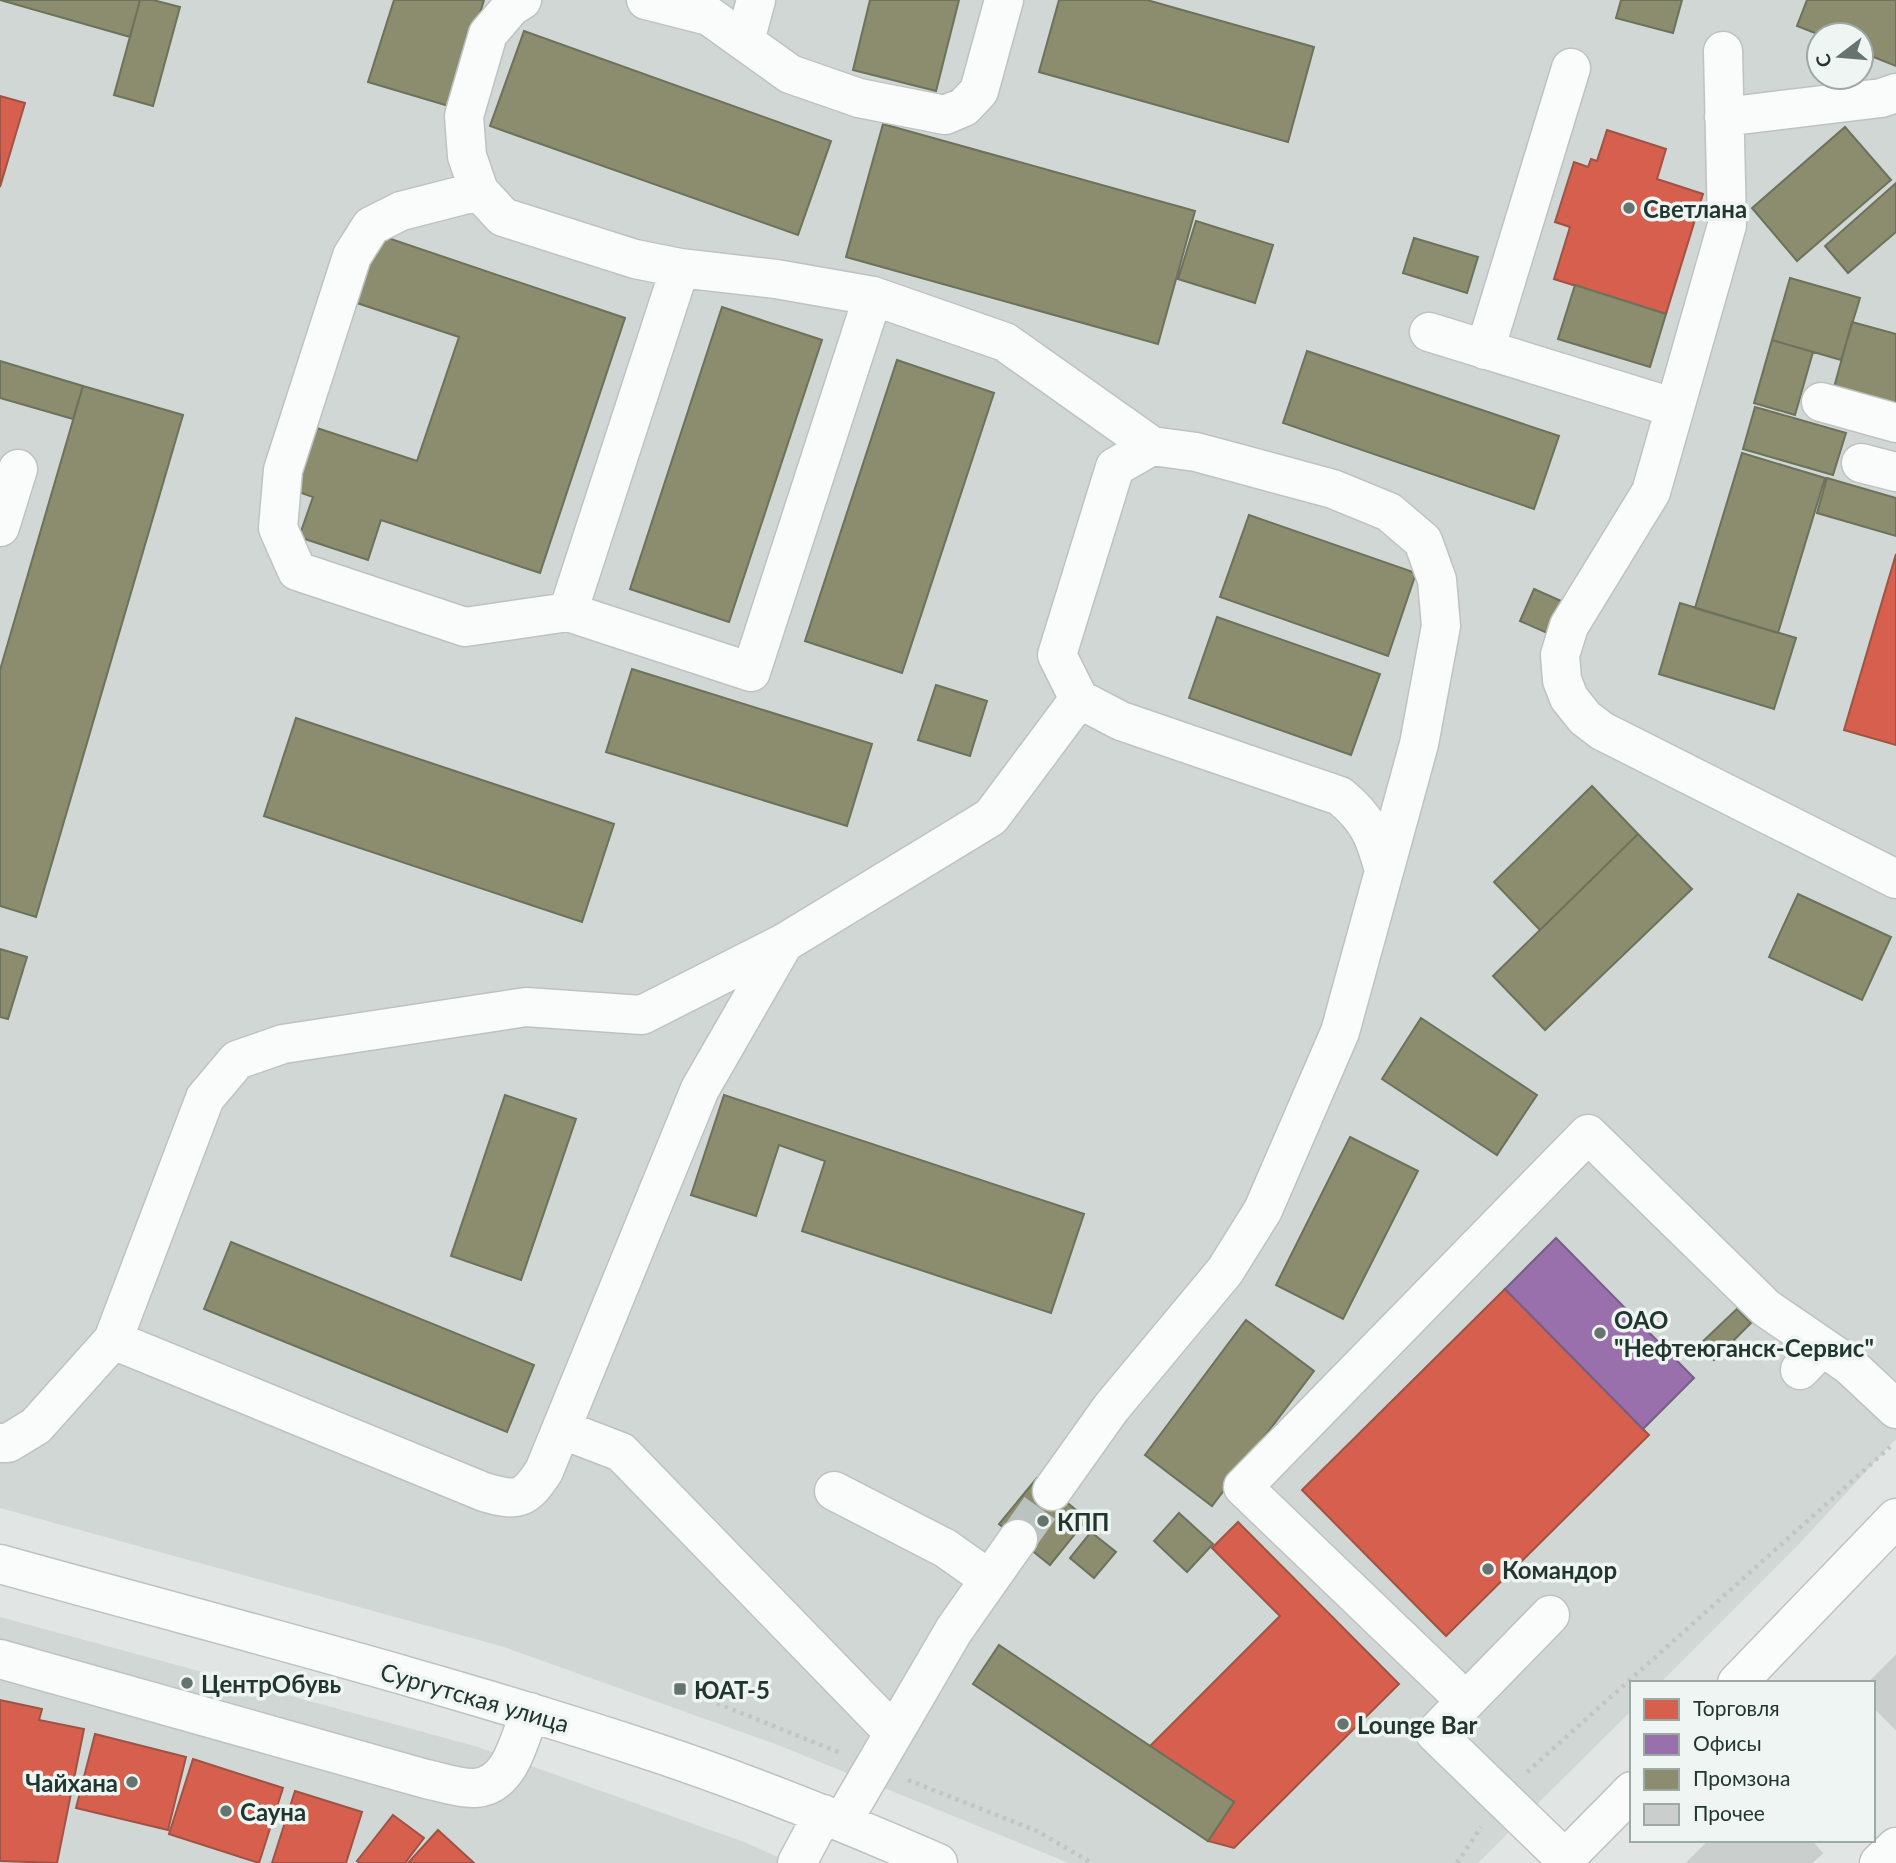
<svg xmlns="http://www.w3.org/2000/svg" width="1896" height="1863" font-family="Lato,sans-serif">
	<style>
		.built { fill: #d0d7d4; fill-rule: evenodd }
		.shops { fill: #d6604d; stroke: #a05344; stroke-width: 2 }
		.offices { fill: #9970ab; stroke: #755f86; stroke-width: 2 }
		.industry { fill: #8c8c6e; stroke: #6c725b; stroke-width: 2 }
		.building { fill: #cacfcd; stroke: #cacfcd; stroke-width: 2 }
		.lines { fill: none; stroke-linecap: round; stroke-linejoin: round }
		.minor-tunnel { stroke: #bbc3c0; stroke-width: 38; stroke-dasharray: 38 19; stroke-linecap: butt }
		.minor-casing { stroke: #bec3c1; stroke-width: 41 }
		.path { stroke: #c0c6c4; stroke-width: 4.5; stroke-dasharray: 3.5 5; stroke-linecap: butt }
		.minor { stroke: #fafbfb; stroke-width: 38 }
		.poi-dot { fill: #65746f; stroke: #eff5f2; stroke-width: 2.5 }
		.labels { text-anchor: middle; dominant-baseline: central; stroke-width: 7; stroke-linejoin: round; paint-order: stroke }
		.poi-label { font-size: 24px; font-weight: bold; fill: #223630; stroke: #eff5f2; text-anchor: start }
		.street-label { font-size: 24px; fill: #223630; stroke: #eff5f2 }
	</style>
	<rect width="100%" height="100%" fill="#e1e6e4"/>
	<path class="built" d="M0,0H1896V1439L1801,1542L1660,1683H1632V1710L1478,1863H1069L778,1745L504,1647L0,1508ZM1819,35H1861V77H1819Z
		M0,1617L478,1747L744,1842L792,1863H0Z"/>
	<path class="shops" d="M0,96L25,103L0,187Z
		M1607,130L1666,149L1657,179L1703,194L1666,314L1554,279L1570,227L1555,222L1574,162L1588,167L1591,159L1597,161Z
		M1896,554V745L1844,730Z
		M1505,1289L1649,1435L1446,1636L1302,1490Z
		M1238,1522L1399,1684L1234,1848L1208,1841L1234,1802L1150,1746L1280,1616L1212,1548Z
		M0,1700L42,1709L39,1720L84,1729L57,1863L0,1861Z
		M95,1734L186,1757L168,1830L76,1808Z
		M193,1759L283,1788L259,1863L169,1834Z
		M295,1791L362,1812L346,1863H272Z
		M393,1815L424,1838L405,1863H360L357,1861Z
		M438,1830L474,1863H408Z"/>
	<path class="offices" d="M1556,1238L1694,1378L1643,1429L1505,1289Z"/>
	<path class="industry" d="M0,0H140L130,37Z
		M140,0H153L180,7L153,106L114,95Z
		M394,0H484L452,107L368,82Z
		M870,0H959L936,91L853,70Z
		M1059,0H1147L1314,47L1288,142L1039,72Z
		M1621,0H1682L1673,33L1616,18Z
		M1807,0H1896V66L1861,52V35H1820L1797,26Z
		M524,31L831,141L798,235L490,126Z
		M883,124L1195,211L1158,344L846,257Z
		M1845,127L1891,180L1797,261L1752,208Z
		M1896,183V232L1848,273L1825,246Z
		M1196,221L1273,245L1255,303L1178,279Z
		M373,233L625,318L540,573L381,520L368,560L299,537L313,497L290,489L311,426L417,461L459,337L351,301Z
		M1414,238L1478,257L1467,293L1403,273Z
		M1790,278L1860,298L1841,360L1772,340Z
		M1575,285L1666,314L1650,367L1558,339Z
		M722,307L822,340L729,622L630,589Z
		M1852,322L1896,334V409L1833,391Z
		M1772,340L1813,352L1795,415L1754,403Z
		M1307,351L1559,436L1534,509L1283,423Z
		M897,360L994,393L902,673L805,641Z
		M0,361L83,386L73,419L0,398Z
		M83,386L183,415L36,917L0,906V670Z
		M1755,407L1846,433L1833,475L1743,449Z
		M1742,453L1825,478L1778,633L1695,608Z
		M1827,478L1896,498V536L1817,513Z
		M1249,515L1416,573L1388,656L1220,597Z
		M1534,589L1568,604L1554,636L1520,621Z
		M1680,603L1796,638L1774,709L1659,674Z
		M1217,617L1380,674L1351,755L1189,698Z
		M632,669L872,744L847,826L606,752Z
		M936,685L987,701L970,756L918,740Z
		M296,718L614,824L582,922L264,816Z
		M1592,786L1638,834L1540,930L1494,882Z
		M1638,834L1692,889L1545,1030L1493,976Z
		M1798,894L1891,937L1862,1000L1769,957Z
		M0,949L27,957L8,1019L0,1017Z
		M1421,1018L1537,1095L1497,1155L1382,1079Z
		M505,1095L576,1119L521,1280L451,1256Z
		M724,1095L1084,1214L1051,1313L802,1231L825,1161L779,1145L756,1216L691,1195Z
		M1350,1137L1418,1171L1343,1319L1276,1285Z
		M231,1242L534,1365L507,1432L204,1309Z
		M1737,1309L1751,1323L1714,1360L1699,1345Z
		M1246,1320L1314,1371L1212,1506L1145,1455Z
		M1037,1478L1087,1519L1050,1565L999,1524Z
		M1179,1513L1213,1544L1187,1572L1154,1541Z
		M1091,1532L1116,1552L1094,1578L1070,1558Z
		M999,1645L1234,1802L1208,1841L973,1684Z"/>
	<path class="building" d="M1896,1656V1729L1873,1706V1683H1869Z
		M1710,1840H1810L1822,1853L1811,1863H1687Z"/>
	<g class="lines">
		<path class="minor-tunnel" d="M1018,1539L1052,1491"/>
		<g class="minor-casing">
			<path id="minor" d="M522,0L511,7L488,34L464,116L467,156L479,191L503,217L635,259L680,268L776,279L873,296L1005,342L1152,446
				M646,0L709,16L790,74L859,98L945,115L964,107L979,91L1004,0
				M745,41L756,0
				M1723,51L1727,225L1651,492L1569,626L1560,655L1562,680L1569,698L1585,718L1602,731L1896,879
				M1724,117L1881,98L1896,93
				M479,191L401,211L371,226L352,256L283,470L278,528L297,571L465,627L568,612
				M680,268L568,612L751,672L873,296
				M1429,332L1675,408
				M1485,350L1571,68
				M1821,402L1896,423
				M1861,463L1896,472
				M0,527L18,469
				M113,1340L484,1492C518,1502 525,1500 544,1471L700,1089L784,943L991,817L1079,699
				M1800,1370L1822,1347
				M561,1429L621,1452L894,1733
				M0,1443H8L36,1426L113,1340L205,1098L237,1060L283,1044L526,1007L642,1015L784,943
				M834,1491L945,1548L989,1579
				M1052,1491L1111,1408L1225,1271L1263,1210L1340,1032L1419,744L1441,626L1437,580L1423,541L1389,512L1333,489L1196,452L1152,446L1115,467L1057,655L1079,699L1121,721L1340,796C1368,819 1375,836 1384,871
				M0,1564C219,1625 441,1681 657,1753C753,1785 846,1823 938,1863
				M1550,1615L1435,1733L1565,1859
				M0,1659L426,1779C441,1782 460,1789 475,1788C511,1786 519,1739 530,1712
				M1737,1683L1896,1518
				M1466,1701L1243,1487L1588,1134L1766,1308L1849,1365L1896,1409
				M842,1822L954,1630L1018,1539
				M797,1863L823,1814
				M1561,1863L1632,1791
				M1879,1863L1896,1847"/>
		</g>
		<path class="path" d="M701,1697L841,1753
			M1527,1772L1890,1447
			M908,1780L1037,1831L1092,1863
			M1457,1863L1481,1827"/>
		<use href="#minor" class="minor"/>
	</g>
	<g class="poi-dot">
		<circle cx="1629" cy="208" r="7"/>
		<circle cx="1600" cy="1333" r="7"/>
		<circle cx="1043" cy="1521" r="7"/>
		<circle cx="1488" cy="1569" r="7"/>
		<circle cx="187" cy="1683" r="7"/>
		<rect x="673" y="1682" width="14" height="14" rx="3.5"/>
		<circle cx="1343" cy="1724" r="7"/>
		<circle cx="132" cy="1782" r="7"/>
		<circle cx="226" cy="1811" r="7"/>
	</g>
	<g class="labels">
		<g class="poi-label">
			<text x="1643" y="208">Светлана</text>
			<text x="1614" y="1319">ОАО<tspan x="1614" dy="28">"Нефтеюганск-Сервис"</tspan></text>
			<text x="1057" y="1521">КПП</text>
			<text x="1502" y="1569">Командор</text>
			<text x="201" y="1683">ЦентрОбувь</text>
			<text x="694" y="1689">ЮАТ-5</text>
			<text x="1357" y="1724">Lounge Bar</text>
			<text x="118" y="1782" text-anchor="end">Чайхана</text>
			<text x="240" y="1811">Сауна</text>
		</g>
		<g class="street-label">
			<text transform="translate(475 1697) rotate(16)">Сургутская улица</text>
		</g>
	</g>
	<rect x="1630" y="1681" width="245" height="161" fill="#eff5f2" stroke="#9da9a4" stroke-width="2"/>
	<rect x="1644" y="1699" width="35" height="21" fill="#d6604d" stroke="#9da9a4" stroke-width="2"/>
	<text x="1693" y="1716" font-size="21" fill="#223630">Торговля</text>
	<rect x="1644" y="1734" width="35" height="21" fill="#9970ab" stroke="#9da9a4" stroke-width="2"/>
	<text x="1693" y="1751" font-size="21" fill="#223630">Офисы</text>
	<rect x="1644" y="1769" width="35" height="21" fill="#8c8c6e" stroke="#9da9a4" stroke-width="2"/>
	<text x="1693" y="1786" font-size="21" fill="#223630">Промзона</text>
	<rect x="1644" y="1804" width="35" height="21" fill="#cacfcd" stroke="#9da9a4" stroke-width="2"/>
	<text x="1693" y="1821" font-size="21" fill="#223630">Прочее</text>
	<g transform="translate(1840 56) rotate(254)"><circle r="33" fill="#eff5f2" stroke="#9da9a4" stroke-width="2"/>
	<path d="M0-5L12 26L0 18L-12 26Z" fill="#65746f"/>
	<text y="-10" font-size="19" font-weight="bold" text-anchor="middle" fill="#223630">С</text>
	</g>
</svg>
